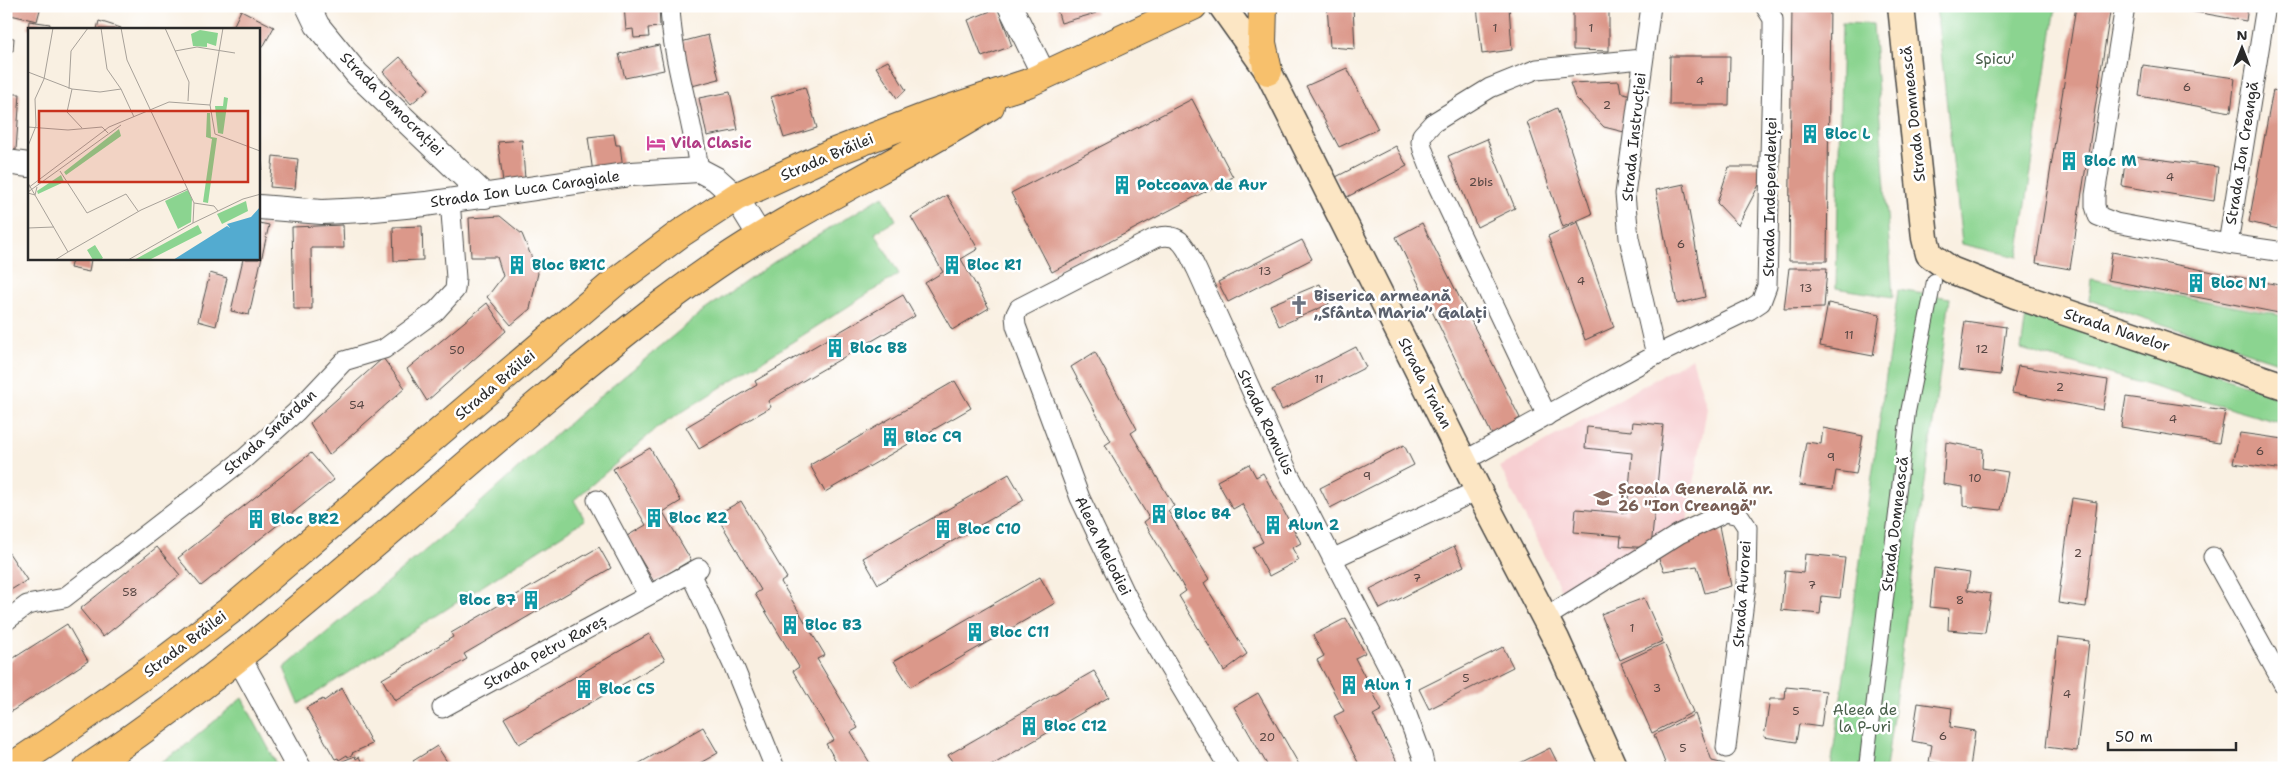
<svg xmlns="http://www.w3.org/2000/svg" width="2290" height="774" font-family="'Shantell Sans',sans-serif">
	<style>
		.built { fill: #f7cfd2 }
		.green { fill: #8bd490; stroke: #5b805e }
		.building { fill: #db988a }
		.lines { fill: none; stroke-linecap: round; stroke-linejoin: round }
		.pedestrian-casing { stroke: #4a4946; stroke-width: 16 }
		.minor-casing { stroke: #4a4946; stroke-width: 21 }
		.tertiary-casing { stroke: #4a4946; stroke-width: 26 }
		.secondary-casing { stroke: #4a4946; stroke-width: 29 }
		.primary-casing { stroke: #4a4946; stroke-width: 30 }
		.pedestrian { stroke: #fff; stroke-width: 14 }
		.minor { stroke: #fff; stroke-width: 19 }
		.tertiary { stroke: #fff; stroke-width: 24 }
		.secondary { stroke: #fce6c4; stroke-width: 26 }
		.primary { stroke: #f7c06c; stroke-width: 28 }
		.labels { text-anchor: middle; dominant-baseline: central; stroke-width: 5; stroke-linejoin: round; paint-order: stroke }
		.number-label { font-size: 12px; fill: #574643 }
		.park-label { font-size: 15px; fill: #485e49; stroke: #fff }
		.street-label { font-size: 15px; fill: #2b2b2b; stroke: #fff }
		.culture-label { font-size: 15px; font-weight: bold; fill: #0d838f; stroke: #fff; text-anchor: start }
		.hotel-label { font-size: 15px; font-weight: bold; fill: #b23c85; stroke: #fff; text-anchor: start }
		.worship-label { font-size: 15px; font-weight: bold; fill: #5b616d; stroke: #fff; text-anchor: start }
		.education-label { font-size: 15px; font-weight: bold; fill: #785e54; stroke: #fff; text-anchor: start }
		.inset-road { fill: none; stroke: #a7a199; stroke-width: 1 }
		.view { fill: #c8321e; fill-opacity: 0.15; stroke: #c8321e; stroke-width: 2.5 }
		.inset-edge { fill: none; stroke: #2b2b2b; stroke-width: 2.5 }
	</style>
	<rect width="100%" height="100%" fill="#fff"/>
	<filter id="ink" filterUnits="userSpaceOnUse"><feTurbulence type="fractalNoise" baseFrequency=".02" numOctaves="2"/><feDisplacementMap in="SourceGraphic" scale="10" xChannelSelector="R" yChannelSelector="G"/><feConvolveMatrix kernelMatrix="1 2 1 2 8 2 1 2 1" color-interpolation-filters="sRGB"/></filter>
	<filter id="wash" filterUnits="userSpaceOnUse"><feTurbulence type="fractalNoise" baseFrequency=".0096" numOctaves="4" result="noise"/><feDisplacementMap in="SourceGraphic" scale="20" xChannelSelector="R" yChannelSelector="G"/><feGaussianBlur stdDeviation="1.12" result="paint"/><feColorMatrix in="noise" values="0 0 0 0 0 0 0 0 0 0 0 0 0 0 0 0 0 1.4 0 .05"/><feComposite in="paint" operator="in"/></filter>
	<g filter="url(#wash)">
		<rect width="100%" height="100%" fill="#f9f0e2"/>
		<path class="built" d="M1692,358L1707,408L1686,530L1563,594L1500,467Z"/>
		<path class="green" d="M1936,6H2056L2018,257L1962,244Z
			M1842,23L1873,24L1893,297L1836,288Z
			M883,196L896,220L875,233L899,274L657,428L574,500L585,520L299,704L284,668L452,528L580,413L702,312L774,262Z
			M2091,279L2284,316V364L2089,300Z
			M1898,290L1950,298L1886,768H1831Z
			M2027,309L2284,398V424L2021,349Z
			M242,698L279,768H152L180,750Z"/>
		<g id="blocks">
			<path class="building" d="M6,6H41L37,21L6,14Z
				M624,6H659L660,27L648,28L649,37L634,38L633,29L626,30Z
				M1056,6H1094L1096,13L1061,23Z
				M1327,6H1353L1355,49L1330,47Z
				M1477,6H1509L1512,50L1482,54Z
				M1573,6H1609V51L1573,50Z
				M1792,6H1830L1827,261H1789Z
				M2076,6H2111L2070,269L2036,263Z
				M2162,6H2248L2246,21Z
				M998,8L1012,46L982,57L968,20Z
				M241,10L274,27L263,47L259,45V29H232Z
				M29,21L50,24L49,29H28Z
				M99,21L121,28V29H97Z
				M708,35L719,79L692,86L681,42Z
				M6,37L14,38L13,51L6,50Z
				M659,45L664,70L625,78L619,54Z
				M1670,56H1730L1729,105H1669Z
				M400,57L429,89L411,104L383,72Z
				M888,61L906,90L897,98L876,67Z
				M2143,65L2235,78L2231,112L2139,96Z
				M1347,68L1378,129L1339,147L1306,86Z
				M1619,81L1621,92L1634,96L1624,132L1604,127L1575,97L1570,83Z
				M805,87L817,128L784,138L771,97Z
				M2273,90L2284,93V196L2278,229L2249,222Z
				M730,92L738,130L707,136L699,98Z
				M6,94H20L16,150L6,149Z
				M1192,99L1233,177L1052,272L1011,193Z
				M1557,108L1592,214L1563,227L1527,122Z
				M614,134L616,145H620L623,169L593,173L588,137Z
				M1487,139L1515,208L1477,227L1448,156Z
				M522,140L525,179L503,182L498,142Z
				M1396,146L1407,166L1347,197L1336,177Z
				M2126,155L2218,167L2214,201L2122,186Z
				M273,156L298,159L295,189L270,187Z
				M1729,167H1760L1761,181L1738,225L1717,203Z
				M1684,184L1705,297L1677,304L1656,190Z
				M947,195L978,249L961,259L989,308L952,330L925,283L943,272L911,217Z
				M500,216L522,234L538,273L530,309L511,325L487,297L503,276L497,257H471L469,218Z
				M1578,222L1614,327L1585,340L1548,236Z
				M259,223L269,225L249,315L231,311L243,259H259Z
				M1422,223L1520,418L1492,435L1396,237Z
				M343,225L344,248H311L312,309H294L292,227Z
				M422,226L423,260L394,261L393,227Z
				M1302,240L1312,259L1228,302L1218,282Z
				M2112,252L2284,286V314L2108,280Z
				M72,259H91L89,272L70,268Z
				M1789,268H1827L1824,308L1784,309Z
				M210,273L227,278L216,326L198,321Z
				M1320,284L1329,304L1279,326L1270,305Z
				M903,295L915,316L768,401L771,407L699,449L686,427L757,385L755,381Z
				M487,303L506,331L427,401L407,369Z
				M1828,303L1880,314L1873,356L1820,346Z
				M1965,321L2006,327L2000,375L1958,370Z
				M1356,347L1366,367L1282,410L1272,390Z
				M1095,352L1137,429L1131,433L1174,506L1168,511L1209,579L1204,583L1247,654L1224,671L1179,596L1186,591L1144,522L1149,518L1105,445L1111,441L1071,367Z
				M383,358L405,388L329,455L310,423Z
				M2018,366L2108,380L2103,410L2012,393Z
				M955,381L971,408L825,492L810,465Z
				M2126,397L2225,411L2219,443L2121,427Z
				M1633,422L1663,425L1651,548L1620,546L1621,536L1574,532L1576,509L1627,513L1632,453L1585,448L1587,427L1632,431Z
				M1823,428L1863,436L1856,474L1836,471L1833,489L1799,485L1806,442L1821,444Z
				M2240,433L2284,439V470L2233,463Z
				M1946,442L1983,449L1982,468L2008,472L2001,510L1963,506V487L1943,484Z
				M1404,445L1414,465L1330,508L1320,488Z
				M650,448L681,501L663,512L691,560L654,582L627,536L646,525L613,469Z
				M311,453L334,480L201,586L178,558Z
				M1249,464L1256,477L1263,473L1301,543L1292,548L1299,560L1269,576L1253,547L1263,542L1242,504L1233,509L1217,481Z
				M1009,474L1024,500L878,584L863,558Z
				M2072,498L2097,502L2086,607L2058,603Z
				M741,501L787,578L781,582L825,655L817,659L858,728L851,732L873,768H840L826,744L834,740L793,671L799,667L755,594L761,590L716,515Z
				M1718,521L1731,586L1705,593L1697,566L1664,571L1656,552Z
				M1454,546L1464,566L1380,609L1370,589Z
				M157,547L180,575L103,637L80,609Z
				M599,547L611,568L464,654L467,659L395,701L382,679L453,637L451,633Z
				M9,553L27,580L6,593V554Z
				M1805,554L1845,558L1840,598L1822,596L1820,614L1781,610L1785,571L1803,573Z
				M1934,568L1970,573L1967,590L1991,594L1985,633L1948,630L1949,609L1930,607Z
				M1040,577L1055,603L910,687L894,661Z
				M1644,598L1663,641L1620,660L1601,614Z
				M1346,618L1365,653L1355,658L1382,710L1373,715L1400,768H1361L1334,716L1344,711L1317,660L1324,656L1313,635Z
				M67,624L88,661L6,715V663Z
				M649,634L665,660L519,744L504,718Z
				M2058,637L2089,641L2077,751L2046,747Z
				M1664,643L1693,712L1652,733L1621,663Z
				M1503,647L1513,667L1429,709L1419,689Z
				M1094,671L1109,697L987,768H956L948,755Z
				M1786,687L1826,691L1821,727L1799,724L1796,742L1764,737L1770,699H1785Z
				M342,688L372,744L352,753L353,754L348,757L347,755L339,760L338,758L335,759L306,708L323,699L324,701Z
				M1258,693L1301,768H1269L1234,707Z
				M1918,703L1952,708L1950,727L1975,731L1970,768L1929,762L1932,745L1912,741Z
				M1695,714L1712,761L1725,764L1724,768H1667L1654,735Z
				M703,727L718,753L691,768H631Z
				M437,746L451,768H417L413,761Z
				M1550,748L1560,768H1510Z
				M355,756L356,759L359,757L365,768H330L334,766L335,767L339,765L338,763Z"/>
		</g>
	</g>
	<g filter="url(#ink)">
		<use href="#blocks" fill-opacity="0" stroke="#4a4946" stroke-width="1"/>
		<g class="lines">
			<g class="pedestrian-casing">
				<path id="pedestrian" d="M1866,768L1908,412L1934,281"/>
			</g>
			<g class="minor-casing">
				<path id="minor" d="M670,6C672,61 692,115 699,170
					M1651,6L1625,194L1629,238L1656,355
					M2125,6L2095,195V206L2098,216L2116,223L2228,244L2284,252
					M2228,244L2266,6
					M1547,416L1434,178L1423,150L1421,142L1422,135L1433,123L1490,88L1537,69L1642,59
					M1464,461L1656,355L1749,310L1761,302L1767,286L1773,30V19L1765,6
					M597,500L648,595
					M2213,557L2284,685
					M1332,559L1478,490
					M690,573L734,667L775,768
					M1545,618L1679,534L1726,512L1739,515L1747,527L1746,585L1726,748
					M6,621L27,605L64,598L245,458L296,412L344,361L384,349L436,311L455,290L456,278L450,200
					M442,708L699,568
					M1229,768L1126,595L1080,498L1016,326L1015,316L1019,308L1155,238C1182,230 1186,249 1197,270L1289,474L1392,674L1422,755L1425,768"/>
			</g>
			<g class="tertiary-casing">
				<path id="tertiary" d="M308,6L317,25L357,74L485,196
					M1010,6L1044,75
					M6,162L29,165
					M259,207L322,212L364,210L426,204L631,174L699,170L716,179L736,197L760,236
					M238,656L299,768"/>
			</g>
			<g class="secondary-casing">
				<path id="secondary" d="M1222,6L1268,71L1478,490L1556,639L1614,768
					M1901,6L1925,238L1929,254L1951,270L2015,295L2284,386"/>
			</g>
			<g class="primary-casing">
				<path id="primary" d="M1263,6L1262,43L1268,71
					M10,768L52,740L165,660L232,609L614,283L681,233L736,197L832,153L928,116L1028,83L1193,6
					M88,768C293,631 467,453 662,304C694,280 726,257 760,237C835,191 915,153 990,106"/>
			</g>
			<use href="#pedestrian" class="pedestrian"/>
			<use href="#minor" class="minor"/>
			<use href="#tertiary" class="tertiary"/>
			<use href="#secondary" class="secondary"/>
			<use href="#primary" class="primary"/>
		</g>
	</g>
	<defs>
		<g id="building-bare" transform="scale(1.5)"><path d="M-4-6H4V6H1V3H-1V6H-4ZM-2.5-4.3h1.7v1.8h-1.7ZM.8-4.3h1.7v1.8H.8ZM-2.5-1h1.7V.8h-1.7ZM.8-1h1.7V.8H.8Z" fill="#0f9aa8" stroke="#fff" stroke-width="2.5" paint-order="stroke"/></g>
		<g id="hotel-bare" transform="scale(1.5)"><path d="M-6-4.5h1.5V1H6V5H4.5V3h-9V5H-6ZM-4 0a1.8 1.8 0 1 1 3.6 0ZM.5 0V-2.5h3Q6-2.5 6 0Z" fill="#d1479c" stroke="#fff" stroke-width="2.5" paint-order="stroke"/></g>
		<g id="church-bare" transform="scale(1.5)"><path d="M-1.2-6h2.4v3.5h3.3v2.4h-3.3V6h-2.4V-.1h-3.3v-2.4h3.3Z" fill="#6b7280" stroke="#fff" stroke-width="2.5" paint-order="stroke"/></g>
		<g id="school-bare" transform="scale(1.5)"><path d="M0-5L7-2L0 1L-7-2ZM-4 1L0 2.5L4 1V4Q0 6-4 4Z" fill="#8d6e63" stroke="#fff" stroke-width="2.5" paint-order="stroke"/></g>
	</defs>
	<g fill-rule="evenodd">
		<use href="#building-bare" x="1810" y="134"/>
		<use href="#hotel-bare" x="656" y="143"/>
		<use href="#building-bare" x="2069" y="161"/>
		<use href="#building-bare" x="1122" y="185"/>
		<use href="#building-bare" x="517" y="265"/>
		<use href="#building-bare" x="952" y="265"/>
		<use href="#building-bare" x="2196" y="283"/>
		<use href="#church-bare" x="1299" y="305"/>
		<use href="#building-bare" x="835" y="348"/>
		<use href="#building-bare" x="890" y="437"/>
		<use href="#school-bare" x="1603" y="498"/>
		<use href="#building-bare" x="1159" y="514"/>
		<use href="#building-bare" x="654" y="518"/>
		<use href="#building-bare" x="256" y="519"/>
		<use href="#building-bare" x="1273" y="525"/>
		<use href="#building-bare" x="943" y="529"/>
		<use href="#building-bare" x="531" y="600"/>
		<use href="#building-bare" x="790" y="625"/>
		<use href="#building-bare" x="975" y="632"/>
		<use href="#building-bare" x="1349" y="685"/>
		<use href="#building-bare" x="584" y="689"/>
		<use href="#building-bare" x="1029" y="726"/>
	</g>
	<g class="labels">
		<g class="number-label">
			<text x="1495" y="28">1</text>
			<text x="1591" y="28">1</text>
			<text x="1700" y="81">4</text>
			<text x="2187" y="87">6</text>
			<text x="1607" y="105">2</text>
			<text x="2170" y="177">4</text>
			<text x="1481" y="182">2bis</text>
			<text x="1681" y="244">6</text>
			<text x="1265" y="271">13</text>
			<text x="1581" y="281">4</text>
			<text x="1806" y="288">13</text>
			<text x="1849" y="335">11</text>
			<text x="1982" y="349">12</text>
			<text x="457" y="350">50</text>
			<text x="1319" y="379">11</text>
			<text x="2060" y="387">2</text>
			<text x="357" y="405">54</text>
			<text x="2173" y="419">4</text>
			<text x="2260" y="451">6</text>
			<text x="1831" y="457">9</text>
			<text x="1367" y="476">9</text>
			<text x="1975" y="478">10</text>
			<text x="2078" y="553">2</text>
			<text x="1417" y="578">7</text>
			<text x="1812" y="585">7</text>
			<text x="130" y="592">58</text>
			<text x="1960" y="600">8</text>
			<text x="1632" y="628">1</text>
			<text x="1466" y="678">5</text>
			<text x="1657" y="688">3</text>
			<text x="2067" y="694">4</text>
			<text x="1796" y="711">5</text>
			<text x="1943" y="736">6</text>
			<text x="1267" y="737">20</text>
			<text x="1683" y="748">5</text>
		</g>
		<g class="park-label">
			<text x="1995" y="59">Spicu'</text>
			<text x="1865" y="710">Aleea de<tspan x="1865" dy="17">la P-uri</tspan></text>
		</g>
		<g class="street-label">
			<text transform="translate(392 104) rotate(45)">Strada Democrației</text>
			<text transform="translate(1913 114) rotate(-96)">Strada Domnească</text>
			<text transform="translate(1634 137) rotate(-84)">Strada Instrucției</text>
			<text transform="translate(2242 153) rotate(-81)">Strada Ion Creangă</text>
			<text transform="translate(827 157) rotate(-23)">Strada Brăilei</text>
			<text transform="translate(525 189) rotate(-8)">Strada Ion Luca Caragiale</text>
			<text transform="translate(1770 197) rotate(-89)">Strada Independenței</text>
			<text transform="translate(2117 330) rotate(18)">Strada Navelor</text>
			<text transform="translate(1425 383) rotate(63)">Strada Traian</text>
			<text transform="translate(495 385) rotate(-40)">Strada Brăilei</text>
			<text transform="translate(1266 422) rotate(65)">Strada Romulus</text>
			<text transform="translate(270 432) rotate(-42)">Strada Smârdan</text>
			<text transform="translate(1895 524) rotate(-83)">Strada Domnească</text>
			<text transform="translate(1103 546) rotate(64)">Aleea Melodiei</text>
			<text transform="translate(1742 594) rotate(-86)">Strada Aurorei</text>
			<text transform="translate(185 644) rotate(-37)">Strada Brăilei</text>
			<text transform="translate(545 652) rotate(-29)">Strada Petru Rareș</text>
		</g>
		<g class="culture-label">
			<text x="1825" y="134">Bloc L</text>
			<text x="2084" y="161">Bloc M</text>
			<text x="1137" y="185">Potcoava de Aur</text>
			<text x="532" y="265">Bloc BR1C</text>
			<text x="967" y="265">Bloc R1</text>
			<text x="2211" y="283">Bloc N1</text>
			<text x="850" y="348">Bloc B8</text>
			<text x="905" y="437">Bloc C9</text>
			<text x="1174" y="514">Bloc B4</text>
			<text x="669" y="518">Bloc R2</text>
			<text x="271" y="519">Bloc BR2</text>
			<text x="1288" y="525">Alun 2</text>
			<text x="958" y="529">Bloc C10</text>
			<text x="516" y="600" text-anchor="end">Bloc B7</text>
			<text x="805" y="625">Bloc B3</text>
			<text x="990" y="632">Bloc C11</text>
			<text x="1364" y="685">Alun 1</text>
			<text x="599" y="689">Bloc C5</text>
			<text x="1044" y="726">Bloc C12</text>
		</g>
		<g class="hotel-label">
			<text x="671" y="143">Vila Clasic</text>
		</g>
		<g class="worship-label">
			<text x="1314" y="296">Biserica armeană<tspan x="1314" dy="17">„Sfânta Maria” Galați</tspan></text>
		</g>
		<g class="education-label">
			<text x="1618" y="489">Școala Generală nr.<tspan x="1618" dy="17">26 "Ion Creangă"</tspan></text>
		</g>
	</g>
	<g transform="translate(28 28)">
		<rect width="232" height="232" fill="#f9f0e2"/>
		<path d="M172,2L190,5L188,18L179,15V19L165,18L163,6ZM196,69L200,70L195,106L190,105L187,78H195ZM179,85H182L183,109L189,110L180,175L175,174L184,111L178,109ZM91,101L93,108L38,147L36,144ZM33,147L36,154L10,166L9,163ZM160,162L164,171L163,194L150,201L137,173ZM218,173L220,183L194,196L189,186ZM170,197L174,205L121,232H106ZM67,217L75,230L72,232H65L59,222Z" fill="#8bd490"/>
		<path d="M232,179V232H145L199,198L202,200L199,196L223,189Z" fill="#53abd0"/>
		<path class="inset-road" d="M73,0L79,41L93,61L106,89M93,0L99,32L166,175L165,195M137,0L161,54L160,73M195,0L182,77L187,106L232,123L233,142M147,23L169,19L207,25M0,44L44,61L72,64L93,61M41,61L43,23L60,0M44,61L39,84L54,100M0,99L40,102L74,99L80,105M0,118L8,98L7,71L16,51L25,0M32,143L59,185L98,166L110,183M0,155L40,224L113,182L160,161M0,160L81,99L141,74L182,77M0,164L93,97M0,165L7,167L9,159M166,175L186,178L190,183M0,200L26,199M27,232L40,224M100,232L165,195L215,171L233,166"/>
		<path class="view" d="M11,83H220V154H11Z"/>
		<rect width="232" height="232" class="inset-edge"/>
	</g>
	<rect width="2290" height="774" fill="none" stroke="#fff" stroke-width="25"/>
	<g transform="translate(2242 48)" stroke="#ffffff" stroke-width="4" paint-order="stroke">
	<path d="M0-4L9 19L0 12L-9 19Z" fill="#2b2b2b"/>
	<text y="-8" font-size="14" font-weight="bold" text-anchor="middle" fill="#2b2b2b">N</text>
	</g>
	<path d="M2108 742v8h128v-8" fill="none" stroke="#2b2b2b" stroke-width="2.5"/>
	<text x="2115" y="742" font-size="15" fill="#2b2b2b" stroke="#ffffff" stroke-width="4" paint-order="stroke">50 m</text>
</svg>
